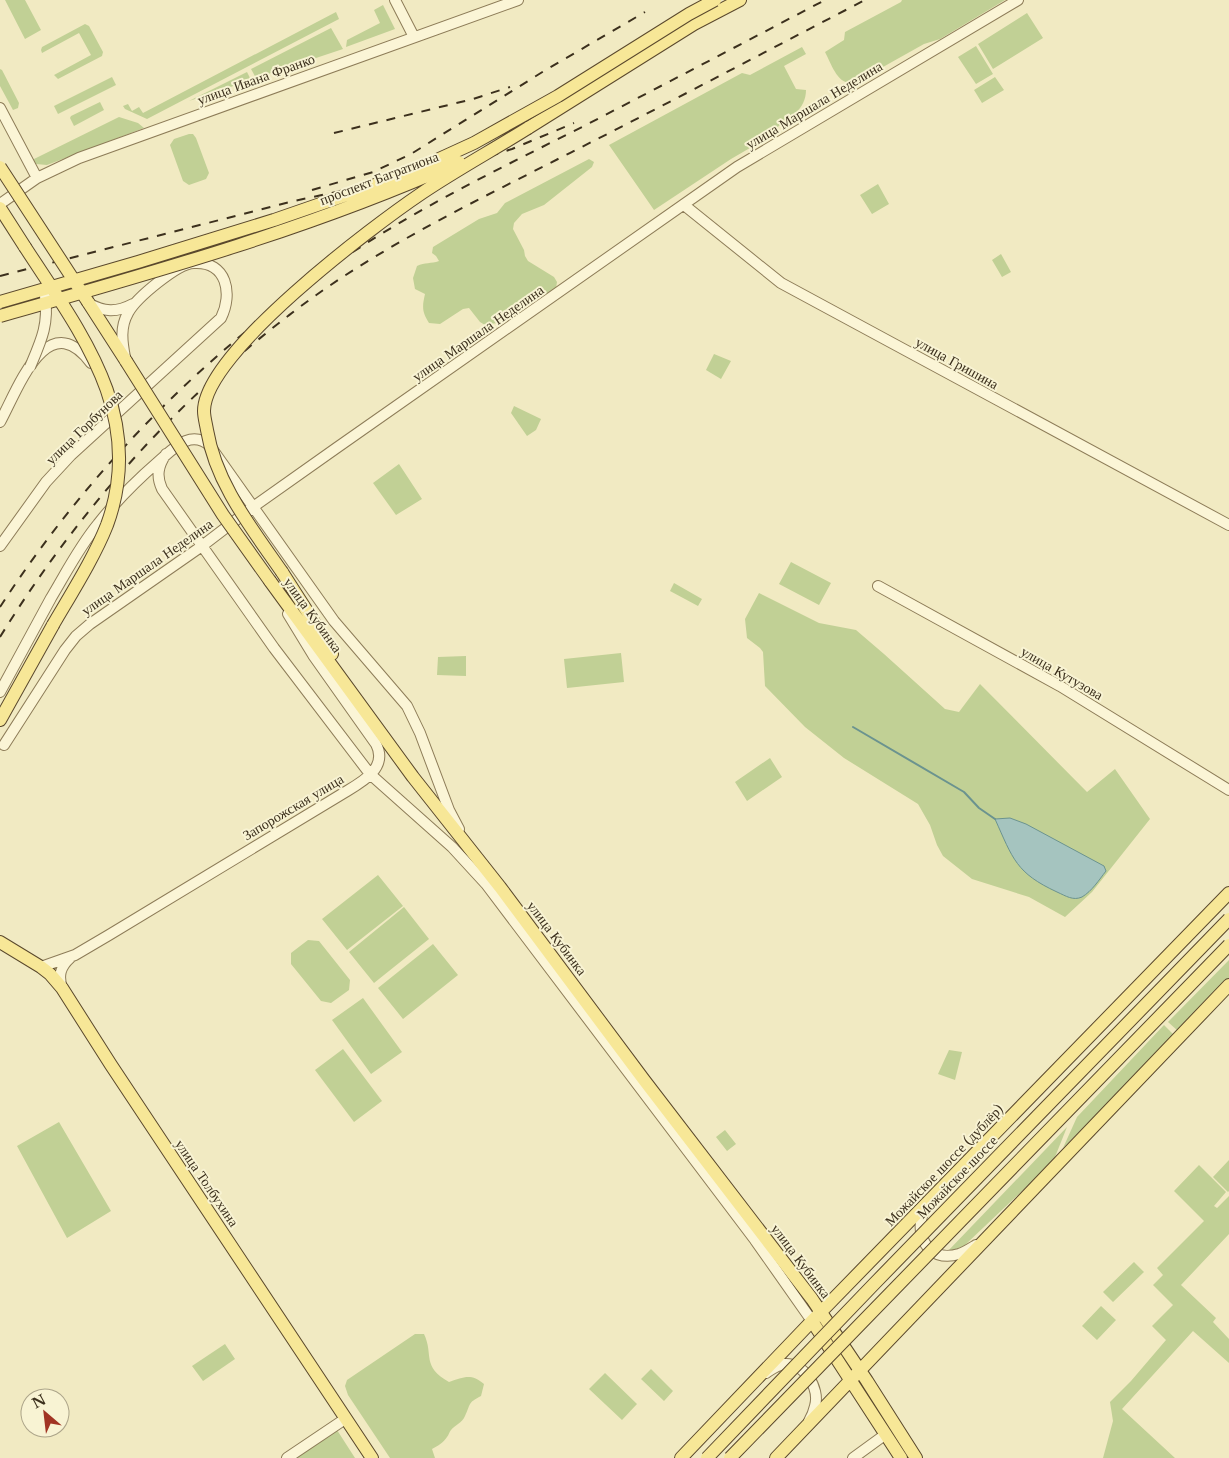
<svg xmlns="http://www.w3.org/2000/svg" width="1229" height="1458" font-family="'Libre Baskerville',serif">
	<style>
		.green { fill: #c1d095 }
		.water { fill: #a5c4bf; stroke: #6b938f }
		.lines { fill: none; stroke-linecap: round; stroke-linejoin: round }
		.stream { stroke: #6b938f; stroke-width: 2 }
		.minor-casing { stroke: #8d7c58; stroke-width: 12 }
		.major-casing { stroke: #5a482c; stroke-width: 14 }
		.minor { stroke: #fbf5d6; stroke-width: 10 }
		.major { stroke: #f7e797; stroke-width: 12 }
		.rail { stroke: #3c301d; stroke-width: 2; stroke-dasharray: 9 9; stroke-linecap: butt }
		.minor-bridge-casing { stroke: #8d7c58; stroke-width: 12; stroke-linecap: butt }
		.major-bridge-casing { stroke: #5a482c; stroke-width: 14; stroke-linecap: butt }
		.minor-bridge { stroke: #fbf5d6; stroke-width: 10 }
		.major-bridge { stroke: #f7e797; stroke-width: 12 }
		.labels { text-anchor: middle; dominant-baseline: central; stroke-width: 4; stroke-linejoin: round; paint-order: stroke }
		.street-label { font-size: 14px; fill: #3c301d; stroke: #f8f3d3 }
	</style>
	<rect width="100%" height="100%" fill="#f1eac2"/>
	<path class="green" d="M5,0H25L41,30L25,39Z
		M902,0H1005L940,39L924,44L858,81C839,90 832,65 825,52L844,40L845,32L901,2Z
		M383,5L395,29L346,47L347,40L380,23L374,10Z
		M336,12L339,19L147,119L125,109L123,106L128,104L132,111L139,107L143,113Z
		M1027,13L1043,38L993,69L978,44Z
		M85,24L89,26L103,52L102,56L58,79L54,75L91,55L79,33L42,53L41,50L42,47Z
		M331,28L343,49L256,78L251,69Z
		M976,46L993,74L976,84L958,57Z
		M802,47L806,54L784,66L796,89L806,90C806,110 789,118 775,129L774,134L731,159L654,210L609,145L742,73L750,75Z
		M0,69L2,70L19,103L18,108L13,110L0,86Z
		M247,72L251,80L189,101Z
		M112,77L116,85L58,114L54,106Z
		M995,77L1004,90L982,103L974,90Z
		M100,102L104,110L74,126L70,118L71,116Z
		M119,117L138,123L144,128L47,165L36,164L32,160Z
		M189,134H193L196,138L209,173L206,179L189,185L183,181L170,145L174,139Z
		M589,159L594,162L592,167L544,205L522,214L514,223L513,229L524,250L525,256L528,261L554,277L557,282L556,288L538,299L516,304C509,323 504,322 485,325L480,322L469,308L463,309L440,324L429,323C422,312 422,307 425,294L415,289L413,278L417,266C425,262 431,264 439,261L436,256L432,253L433,247L479,219L497,213L505,203Z
		M878,184L889,204L872,214L860,195Z
		M1001,254L1011,272L1002,277L992,260Z
		M714,354L731,361L721,379L706,370Z
		M514,406L541,419L536,430L527,436L511,413Z
		M399,464L422,499L396,515L373,483Z
		M791,562L831,583L819,605L779,584Z
		M674,583L702,599L698,606L670,591Z
		M759,593L819,623L856,630L884,654L945,709L959,712L980,684L1087,792L1115,769L1150,819L1092,892L1065,917L1029,897L972,879L943,856L937,845L930,825L918,804L844,758L805,727L765,686L763,652L760,648L747,638L745,619Z
		M621,653L624,682L567,688L564,659Z
		M466,656V676L437,675L438,657Z
		M770,758L782,777L747,801L735,782Z
		M378,875L403,906L347,950L322,919Z
		M404,907L429,939L374,983L349,952Z
		M308,940L319,941L350,980L349,990L331,1003L321,1001L291,964V953Z
		M433,944L458,975L403,1019L378,988Z
		M1229,960V978L1178,1031L1168,1022Z
		M363,998L402,1052L371,1074L332,1020Z
		M1164,1025L1174,1035L1063,1148L1077,1117Z
		M343,1049L382,1101L354,1122L315,1070Z
		M949,1050L962,1052L955,1080L938,1074Z
		M59,1122L111,1211L67,1238L17,1146Z
		M1067,1127L1055,1157L1039,1175L965,1245L959,1250L947,1252Z
		M725,1130L736,1144L727,1151L716,1137Z
		M1229,1160V1191L1228,1192L1213,1177Z
		M1199,1165L1226,1192L1214,1206L1217,1208L1229,1196V1234L1181,1285L1216,1318L1213,1322L1229,1339V1363L1193,1331L1122,1409L1175,1458H1103L1113,1421L1110,1402L1131,1381L1166,1340L1152,1326L1173,1305L1153,1285L1163,1275L1157,1268L1204,1221L1174,1191Z
		M1134,1262L1144,1272L1113,1302L1103,1292Z
		M1101,1306L1116,1320L1097,1340L1082,1326Z
		M415,1334H424C434,1355 421,1366 449,1382C464,1377 471,1373 484,1384L481,1396C467,1403 471,1404 465,1416C462,1423 455,1425 451,1430C449,1432 449,1435 447,1437C444,1442 438,1446 432,1449L435,1458H390L348,1395L345,1386L347,1380Z
		M225,1344L235,1359L203,1381L192,1366Z
		M651,1369L673,1391L664,1401L641,1379Z
		M605,1373L637,1404L622,1420L589,1389Z
		M337,1430L355,1458H294Z"/>
	<path class="water" d="M1010,818L1026,824L1104,866L1106,871C1099,880 1092,891 1082,897C1073,901 1066,896 1057,892C1016,873 1013,859 995,819Z"/>
	<g class="lines">
		<path class="stream" d="M853,727L964,792L979,808L995,819"/>
		<g class="minor-casing">
			<path id="minor" d="M395,0L414,37
				M0,108L37,178
				M0,204L37,178L79,158L518,0
				M684,205L781,283L1229,525
				M88,303C104,312 116,313 133,304
				M0,422C18,389 47,305 91,363
				M166,454C158,466 156,476 162,489L274,648L370,774L452,847L486,884L755,1240L812,1321
				M0,546L46,482L71,455L221,318C233,294 227,261 194,263C178,263 136,298 128,313C120,327 122,342 125,357
				M878,586L1060,686L1229,790
				M0,692C17,661 34,629 51,598C66,573 79,547 98,524C116,501 137,480 159,461C174,448 191,429 210,446L334,621L407,706L420,733L449,810L459,829
				M4,745L65,650L76,636L90,624L202,546L253,507L335,449L737,167L1018,0
				M41,967L75,955L109,935L342,794C360,783 389,769 376,744L313,655L288,614
				M62,988C58,976 60,967 70,958
				M926,1206C912,1231 926,1264 959,1254C965,1252 971,1248 976,1245
				M766,1373C772,1369 777,1365 784,1364C804,1362 820,1388 815,1406C814,1411 812,1416 809,1421
				M287,1458L345,1419
				M853,1458L886,1434"/>
		</g>
		<g class="major-casing">
			<path id="major" d="M528,128L694,24L740,0
				M0,208L25,247
				M88,302L126,361
				M282,572L312,619L332,654
				M270,581L413,777L500,887L644,1080L812,1299L867,1381L916,1458
				M0,720L53,625
				M0,942L41,967L50,974L62,988L111,1065L372,1458
				M812,1321L901,1458
				M681,1458L812,1321L1229,893
				M776,1458L1229,985"/>
		</g>
		<use href="#minor" class="minor"/>
		<use href="#major" class="major"/>
		<path class="rail" d="M334,133L473,99L510,87
			M312,190L373,172L411,154L544,71L645,12
			M0,276L294,201L462,165L512,149L574,123
			M0,607C89,470 204,354 338,262C415,209 501,168 584,126C665,84 745,42 825,0
			M0,637C76,514 173,404 288,316C370,252 466,206 558,159C661,107 763,53 865,0"/>
		<g class="minor-bridge-casing">
			<path id="minor-bridge" d="M30,367C41,341 49,325 45,296"/>
		</g>
		<g class="major-bridge-casing">
			<path id="major-bridge" d="M0,167L88,302
				M25,247C81,333 147,416 107,525C94,558 71,594 53,625
				M0,302L138,262L274,220L404,175L474,143L558,96L689,14L715,0
				M0,316C155,272 312,228 459,162
				M126,361L223,515L270,581
				M282,572C251,527 216,484 207,430C206,424 204,417 204,411C204,353 373,226 422,193C456,170 493,150 528,128
				M707,1458L874,1284L1229,919
				M730,1458L1229,945"/>
		</g>
		<use href="#minor-bridge" class="minor-bridge"/>
		<use href="#major-bridge" class="major-bridge"/>
	</g>
	<g class="labels">
		<g class="street-label">
			<text transform="translate(256 79) rotate(-20)">улица Ивана Франко</text>
			<text transform="translate(814 105) rotate(-31)">улица Маршала Неделина</text>
			<text transform="translate(379 178) rotate(-21)">проспект Багратиона</text>
			<text transform="translate(478 333) rotate(-35)">улица Маршала Неделина</text>
			<text transform="translate(957 363) rotate(29)">улица Гришина</text>
			<text transform="translate(84 427) rotate(-44)">улица Горбунова</text>
			<text transform="translate(147 567) rotate(-35)">улица Маршала Неделина</text>
			<text transform="translate(313 615) rotate(54)">улица Кубинка</text>
			<text transform="translate(1062 673) rotate(30)">улица Кутузова</text>
			<text transform="translate(293 807) rotate(-31)">Запорожская улица</text>
			<text transform="translate(557 938) rotate(53)">улица Кубинка</text>
			<text transform="translate(944 1165) rotate(-46)">Можайское шоссе (дублёр)</text>
			<text transform="translate(957 1177) rotate(-46)">Можайское шоссе</text>
			<text transform="translate(207 1183) rotate(56)">улица Толбухина</text>
			<text transform="translate(801 1261) rotate(53)">улица Кубинка</text>
		</g>
	</g>
	<g transform="translate(45 1413) rotate(332)"><circle r="24" fill="#f8f3d3" stroke="#ada58a"/>
	<path d="M0-4L9 19L0 12L-9 19Z" fill="#a13423"/>
	<text y="-8" font-size="14" font-weight="bold" text-anchor="middle" fill="#3c301d">N</text>
	</g>
</svg>
